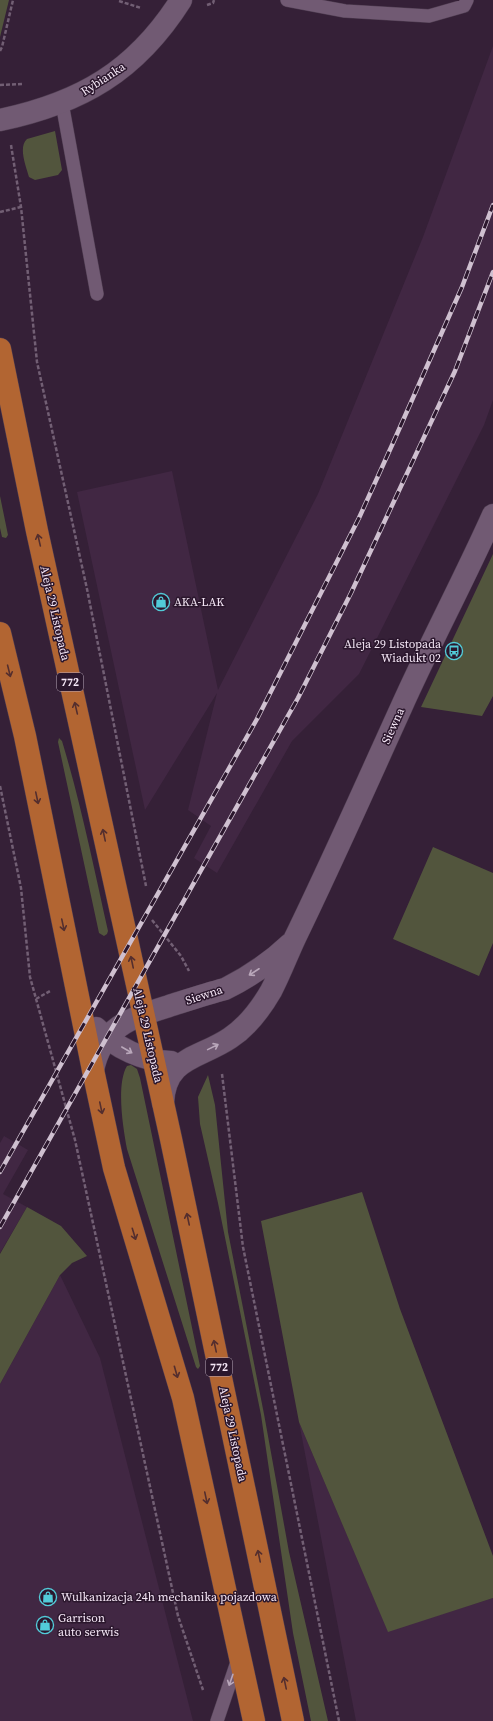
<svg xmlns="http://www.w3.org/2000/svg" width="493" height="1721" font-family="'Source Serif 4',serif">
	<style>
		.built { fill: #412743 }
		.green { fill: #52553d }
		.lines { fill: none; stroke-linecap: round; stroke-linejoin: round }
		.lane-casing { stroke: #503e52; stroke-width: 14 }
		.street-casing { stroke: #503e52; stroke-width: 23 }
		.secondary-casing { stroke: #503e52; stroke-width: 23 }
		.primary-casing { stroke: #503e52; stroke-width: 23 }
		.path { stroke: #725f74; stroke-width: 2.5; stroke-dasharray: 4 2; stroke-linecap: butt }
		.lane { stroke: #715a73; stroke-width: 13 }
		.street { stroke: #715a73; stroke-width: 22 }
		.secondary { stroke: #715a73; stroke-width: 22 }
		.primary { stroke: #b26532; stroke-width: 22 }
		.rail-casing { stroke: #cfc0d0; stroke-width: 4.5 }
		.rail { stroke: #2b172d; stroke-width: 3; stroke-dasharray: 9; stroke-linecap: butt }
		.oneway { stroke: #542e2e }
		.oneway2 { stroke: #b9a7ba }
		.labels { text-anchor: middle; dominant-baseline: central; stroke-width: 3; stroke-linejoin: round; paint-order: stroke }
		.shield { fill: #2b172d; stroke: #b8a8b9; stroke-width: 1 }
		.shield-label { font-size: 11px; font-weight: bold; fill: #f4e6f5 }
		.street-label { font-size: 12px; fill: #f4e6f5; stroke: #2b172d }
		.poi-label { font-size: 12px; fill: #f4e6f5; stroke: #2b172d; text-anchor: start }
	</style>
	<rect width="100%" height="100%" fill="#352037"/>
	<path class="built" d="M493,46V400L484,425L359,674L292,741L217,873L194,858L211,826L188,810L217,693L145,810L77,492L172,471L218,690L318,494L423,237Z
		M4,1136L28,1150L3,1194L27,1207L0,1253V1143Z
		M60,1275L100,1358L193,1721H0V1384Z
		M299,1422L388,1631L493,1598V1721H356Z"/>
	<path class="green" d="M0,0H9L0,37Z
		M55,131L62,170L58,175L35,180L29,177C26,166 18,147 27,139Z
		M0,496L8,535L6,538L2,537L0,528Z
		M493,554V696L482,716L421,707Z
		M59,738L62,741C81,804 94,868 108,931L107,934L104,936L99,933L58,742Z
		M433,847L493,873V943L479,976L393,939Z
		M131,1065L137,1069L140,1078L200,1366L198,1369L196,1367L127,1149C123,1128 116,1084 127,1066Z
		M208,1075L215,1105L228,1232L264,1414L289,1552L328,1721H311L293,1633L261,1415L218,1203L200,1124L198,1097Z
		M362,1192L400,1309L493,1556V1598L388,1632L299,1422L261,1221Z
		M27,1207L61,1226L87,1256L72,1263L60,1275L0,1384V1254Z"/>
	<g class="lines">
		<g class="lane-casing">
			<path id="lane" d="M287,0L345,11L429,16L464,6L467,0
				M62,103L97,294
				M217,1721L238,1659"/>
		</g>
		<g class="street-casing">
			<path id="street" d="M0,120C81,103 136,71 181,0"/>
		</g>
		<g class="secondary-casing">
			<path id="secondary" d="M96,1028C116,1048 143,1061 171,1062
				M93,1070C102,1026 131,1018 169,1006C188,1000 206,994 225,989C249,977 271,962 290,944
				M163,1103C165,1057 199,1059 230,1038C248,1026 260,1010 271,991C280,974 287,955 295,938C332,862 366,785 401,708C430,643 464,580 493,515"/>
		</g>
		<g class="primary-casing">
			<path id="primary" d="M0,349L37,531L171,1139L293,1721
				M0,633L25,736L93,1070L114,1168L183,1398L254,1721"/>
		</g>
		<path class="path" d="M119,1L141,8
			M207,5L213,3L214,0
			M0,51L2,47L13,0
			M0,85L23,84
			M11,145L21,207L37,362L87,589L146,886
			M0,212L21,207
			M0,786L21,888L30,977L75,1140L178,1616L203,1690
			M152,920L181,956L189,971
			M36,999L50,991
			M222,1074L243,1247L339,1721"/>
		<use href="#lane" class="lane"/>
		<use href="#street" class="street"/>
		<use href="#secondary" class="secondary"/>
		<use href="#primary" class="primary"/>
		<g class="rail-casing">
			<path id="rail" d="M0,1172L257,719L359,518L393,443L462,287L493,205
				M0,1227L298,698L351,593L455,371L493,272"/>
		</g>
		<use href="#rail" class="rail"/>
	</g>
	<defs><path id="oneway-shaft" d="M-6 0H5M1.5-3L5.5 0L1.5 3" fill="none" stroke-width="1.6" stroke-linecap="round" stroke-linejoin="round"/></defs>
	<g class="oneway">
		<use href="#oneway-shaft" transform="translate(39 540) rotate(-103)"/>
		<use href="#oneway-shaft" transform="translate(9 671) rotate(76)"/>
		<use href="#oneway-shaft" transform="translate(76 708) rotate(-103)"/>
		<use href="#oneway-shaft" transform="translate(37 798) rotate(78)"/>
		<use href="#oneway-shaft" transform="translate(104 835) rotate(-102)"/>
		<use href="#oneway-shaft" transform="translate(63 925) rotate(78)"/>
		<use href="#oneway-shaft" transform="translate(132 962) rotate(-102)"/>
		<use href="#oneway-shaft" transform="translate(101 1108) rotate(78)"/>
		<use href="#oneway-shaft" transform="translate(188 1219) rotate(-102)"/>
		<use href="#oneway-shaft" transform="translate(134 1234) rotate(73)"/>
		<use href="#oneway-shaft" transform="translate(215 1346) rotate(-102)"/>
		<use href="#oneway-shaft" transform="translate(176 1372) rotate(74)"/>
		<use href="#oneway-shaft" transform="translate(206 1498) rotate(78)"/>
		<use href="#oneway-shaft" transform="translate(259 1556) rotate(-102)"/>
		<use href="#oneway-shaft" transform="translate(285 1683) rotate(-102)"/>
	</g>
	<g class="oneway2">
		<use href="#oneway-shaft" transform="translate(254 972) rotate(147)"/>
		<use href="#oneway-shaft" transform="translate(213 1047) rotate(-26)"/>
		<use href="#oneway-shaft" transform="translate(127 1050) rotate(30)"/>
		<use href="#oneway-shaft" transform="translate(231 1680) rotate(109)"/>
	</g>
	<defs>
		<g id="shop-ring" transform="scale(0.9)"><circle r="9.5" fill="#2b172d" stroke="#52cbd8" stroke-width="1.5"/><path d="M-5-2.5h2.3a2.7 3.5 0 0 1 5.4 0H5L5.5 6h-11ZM-1.5-2.5h3a1.5 2.3 0 0 0-3 0Z" fill="#52cbd8"/></g>
		<g id="bus-ring" transform="scale(0.9)"><circle r="9.5" fill="#2b172d" stroke="#52cbd8" stroke-width="1.5"/><path d="M-5-6H5V4H4V6H2V4H-2V6H-4V4H-5ZM-3.5-4V0h7V-4ZM-3.5 1.2v1.5H-2V1.2ZM2 1.2v1.5H3.5V1.2Z" fill="#52cbd8"/></g>
	</defs>
	<g fill-rule="evenodd">
		<use href="#shop-ring" x="161" y="602"/>
		<use href="#bus-ring" x="454" y="651"/>
		<use href="#shop-ring" x="48" y="1597"/>
		<use href="#shop-ring" x="45" y="1625"/>
	</g>
	<g class="labels">
		<g class="shield">
			<rect x="57" y="673" width="26" height="18" rx="3"/>
			<rect x="206" y="1358" width="26" height="18" rx="3"/>
		</g>
		<g class="shield-label">
			<text x="70" y="682">772</text>
			<text x="219" y="1367">772</text>
		</g>
		<g class="street-label">
			<text transform="translate(103 79) rotate(-33)">Rybianka</text>
			<text transform="translate(55 613) rotate(77)">Aleja 29 Listopada</text>
			<text transform="translate(393 726) rotate(-66)">Siewna</text>
			<text transform="translate(204 995) rotate(-18)">Siewna</text>
			<text transform="translate(148 1035) rotate(77)">Aleja 29 Listopada</text>
			<text transform="translate(233 1434) rotate(78)">Aleja 29 Listopada</text>
		</g>
		<g class="poi-label">
			<text x="174" y="602">AKA-LAK</text>
			<text x="441" y="644" text-anchor="end">Aleja 29 Listopada<tspan x="441" dy="14">Wiadukt 02</tspan></text>
			<text x="61" y="1597">Wulkanizacja 24h mechanika pojazdowa</text>
			<text x="58" y="1618">Garrison<tspan x="58" dy="14">auto serwis</tspan></text>
		</g>
	</g>
</svg>
